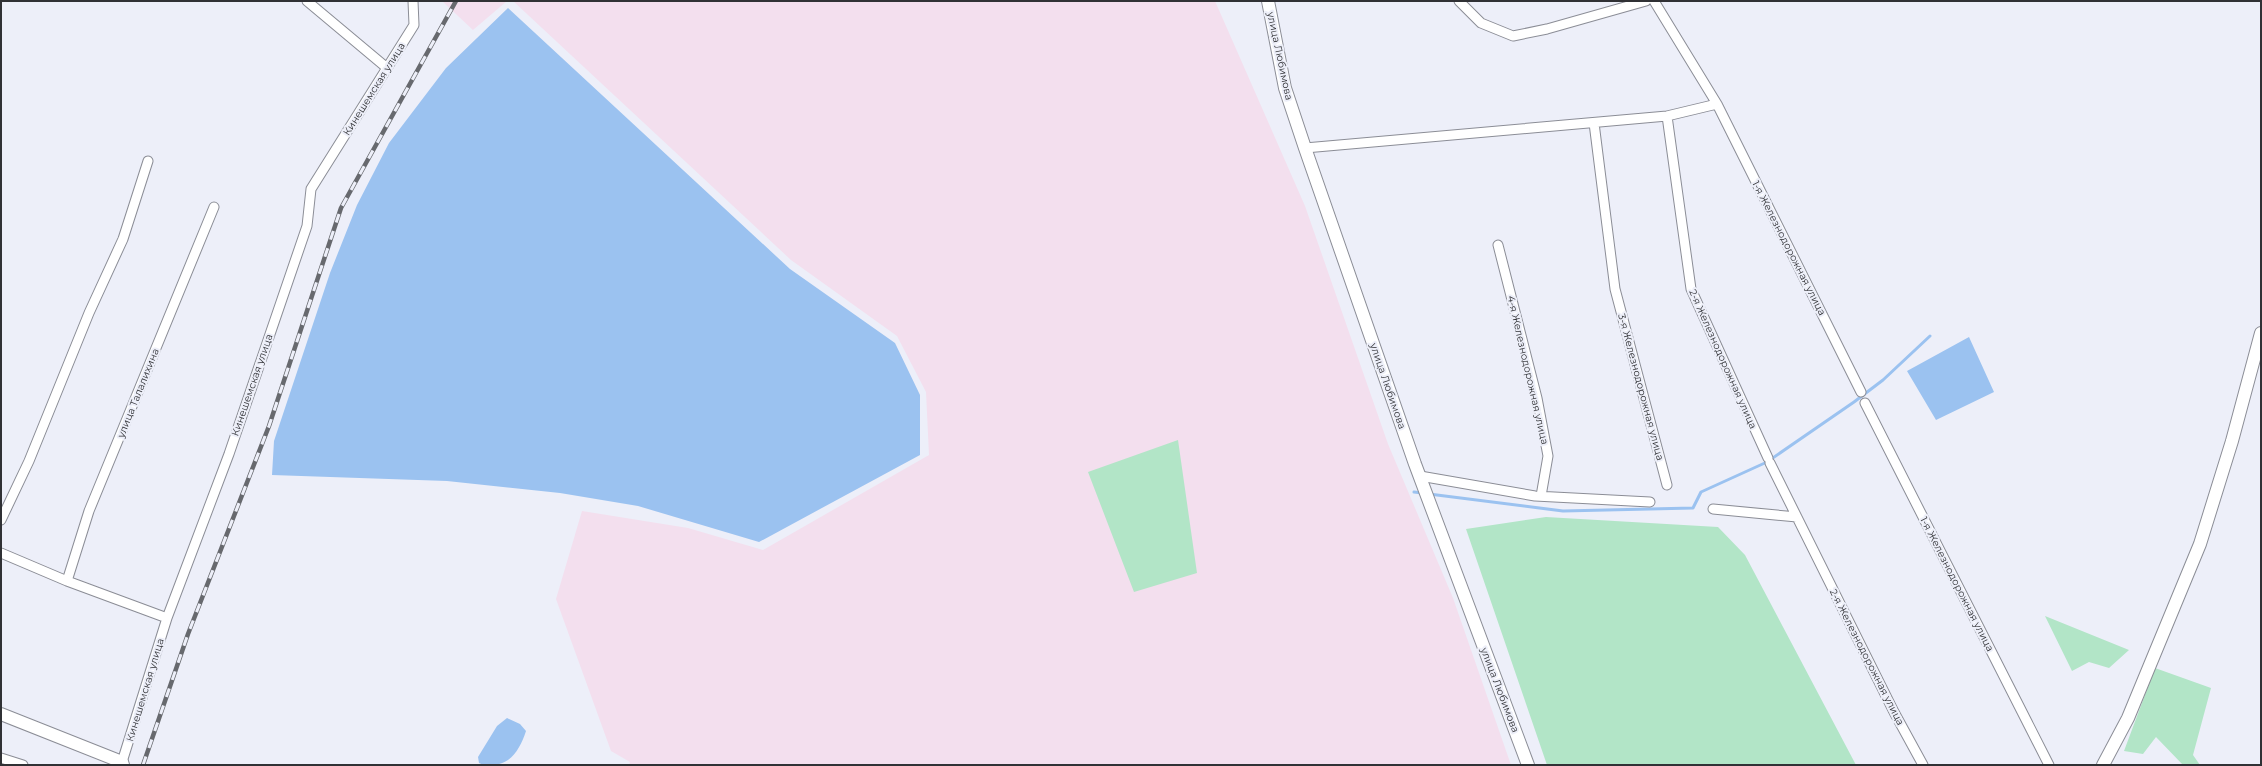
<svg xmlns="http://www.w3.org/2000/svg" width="2262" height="766" font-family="Montserrat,sans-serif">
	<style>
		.industrial { fill: #f3dfee }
		.green { fill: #b2e5c7 }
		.water { fill: #9bc2f0 }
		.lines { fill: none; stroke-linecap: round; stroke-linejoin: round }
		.stream { stroke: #9bc2f0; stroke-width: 3 }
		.street-casing { stroke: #8b8d96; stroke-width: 11 }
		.secondary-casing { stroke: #8b8d96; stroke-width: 14 }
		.street { stroke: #fff; stroke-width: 9 }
		.secondary { stroke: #fff; stroke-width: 12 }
		.rail-casing { stroke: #67696e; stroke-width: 4.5 }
		.rail { stroke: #edeff9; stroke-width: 3; stroke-dasharray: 9; stroke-linecap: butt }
		.labels { text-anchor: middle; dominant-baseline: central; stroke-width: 4; stroke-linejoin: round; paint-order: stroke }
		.street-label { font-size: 10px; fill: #303135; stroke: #edeff9 }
	</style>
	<rect width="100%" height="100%" fill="#edeff9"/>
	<path class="industrial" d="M442,1H507L473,30Z
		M513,1H1215L1305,206L1388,444L1453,598L1511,765H629L630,762L611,751L556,599L582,511L688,528L763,550L929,455L926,392L897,336L791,260Z"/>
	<path class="green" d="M1178,440L1197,573L1134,592L1088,472Z
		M1546,517L1718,527L1745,555L1856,765H1547L1466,529Z
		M2045,616L2129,650L2109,668L2089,662L2072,671Z
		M2155,668L2211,688L2193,755L2200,765H2183L2156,737L2143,754L2124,751Z"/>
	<path class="water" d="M508,8L790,269L895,343L920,395V455L759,542L638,506L560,493L447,481L272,475L274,441L330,273L357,205L389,143L446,68Z
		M1969,337L1994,392L1936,420L1907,371Z
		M507,718L520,724L526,731C520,749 511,765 491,765C486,765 483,765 479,763L478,757L497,726Z"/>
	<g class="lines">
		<path class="stream" d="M1414,492L1422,493
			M1429,494L1563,511L1693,508L1701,492L1767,462L1854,402L1883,380L1930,336"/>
		<g class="street-casing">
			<path id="street" d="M307,1L387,68
				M1459,1L1481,23L1513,36L1547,29L1646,1
				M1654,1L1717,104L1861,392
				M1667,116L1691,289L1768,458
				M1594,123L1615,289L1667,485
				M1305,148L1667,116L1717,104
				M1498,245L1537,398L1548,456L1541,496
				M1865,403L2049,765
				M1770,463L1894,712L1923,765
				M1420,476L1535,496L1650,502
				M1713,509L1797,517
				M1,520L29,461L89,313L123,239L148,161
				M1,553L67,581L167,618
				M67,581L89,511L214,207
				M1,758L23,765
				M122,762L167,618L229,454L307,226L311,189L414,25L413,1"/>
		</g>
		<g class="secondary-casing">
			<path id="secondary" d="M1268,1L1285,88L1305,148L1415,464L1528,765
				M1,714L122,762L123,765
				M2103,765L2128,718L2200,544L2232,441L2261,333"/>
		</g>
		<use href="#street" class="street"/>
		<use href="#secondary" class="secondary"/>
		<g class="rail-casing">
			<path id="rail" d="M143,765L188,634L269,426L341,208L456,1"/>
		</g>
		<use href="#rail" class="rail"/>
	</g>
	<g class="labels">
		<g class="street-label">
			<text transform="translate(1280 56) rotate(78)">улица Любимова</text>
			<text transform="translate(374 89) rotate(-58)">Кинешемская улица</text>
			<text transform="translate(1789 248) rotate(63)">1-я Железнодорожная улица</text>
			<text transform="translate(1723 359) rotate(66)">2-я Железнодорожная улица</text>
			<text transform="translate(1528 370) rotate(77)">4-я Железнодорожная улица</text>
			<text transform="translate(252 385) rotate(-71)">Кинешемская улица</text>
			<text transform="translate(1388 386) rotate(71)">улица Любимова</text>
			<text transform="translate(1641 387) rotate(75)">3-я Железнодорожная улица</text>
			<text transform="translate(138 393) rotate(-68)">улица Талалихина</text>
			<text transform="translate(1957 584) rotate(63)">1-я Железнодорожная улица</text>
			<text transform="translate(1867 657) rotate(63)">2-я Железнодорожная улица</text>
			<text transform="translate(145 690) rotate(-73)">Кинешемская улица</text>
			<text transform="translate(1500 690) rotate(69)">улица Любимова</text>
		</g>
	</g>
	<rect width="2262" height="766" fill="none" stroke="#303135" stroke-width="4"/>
</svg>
